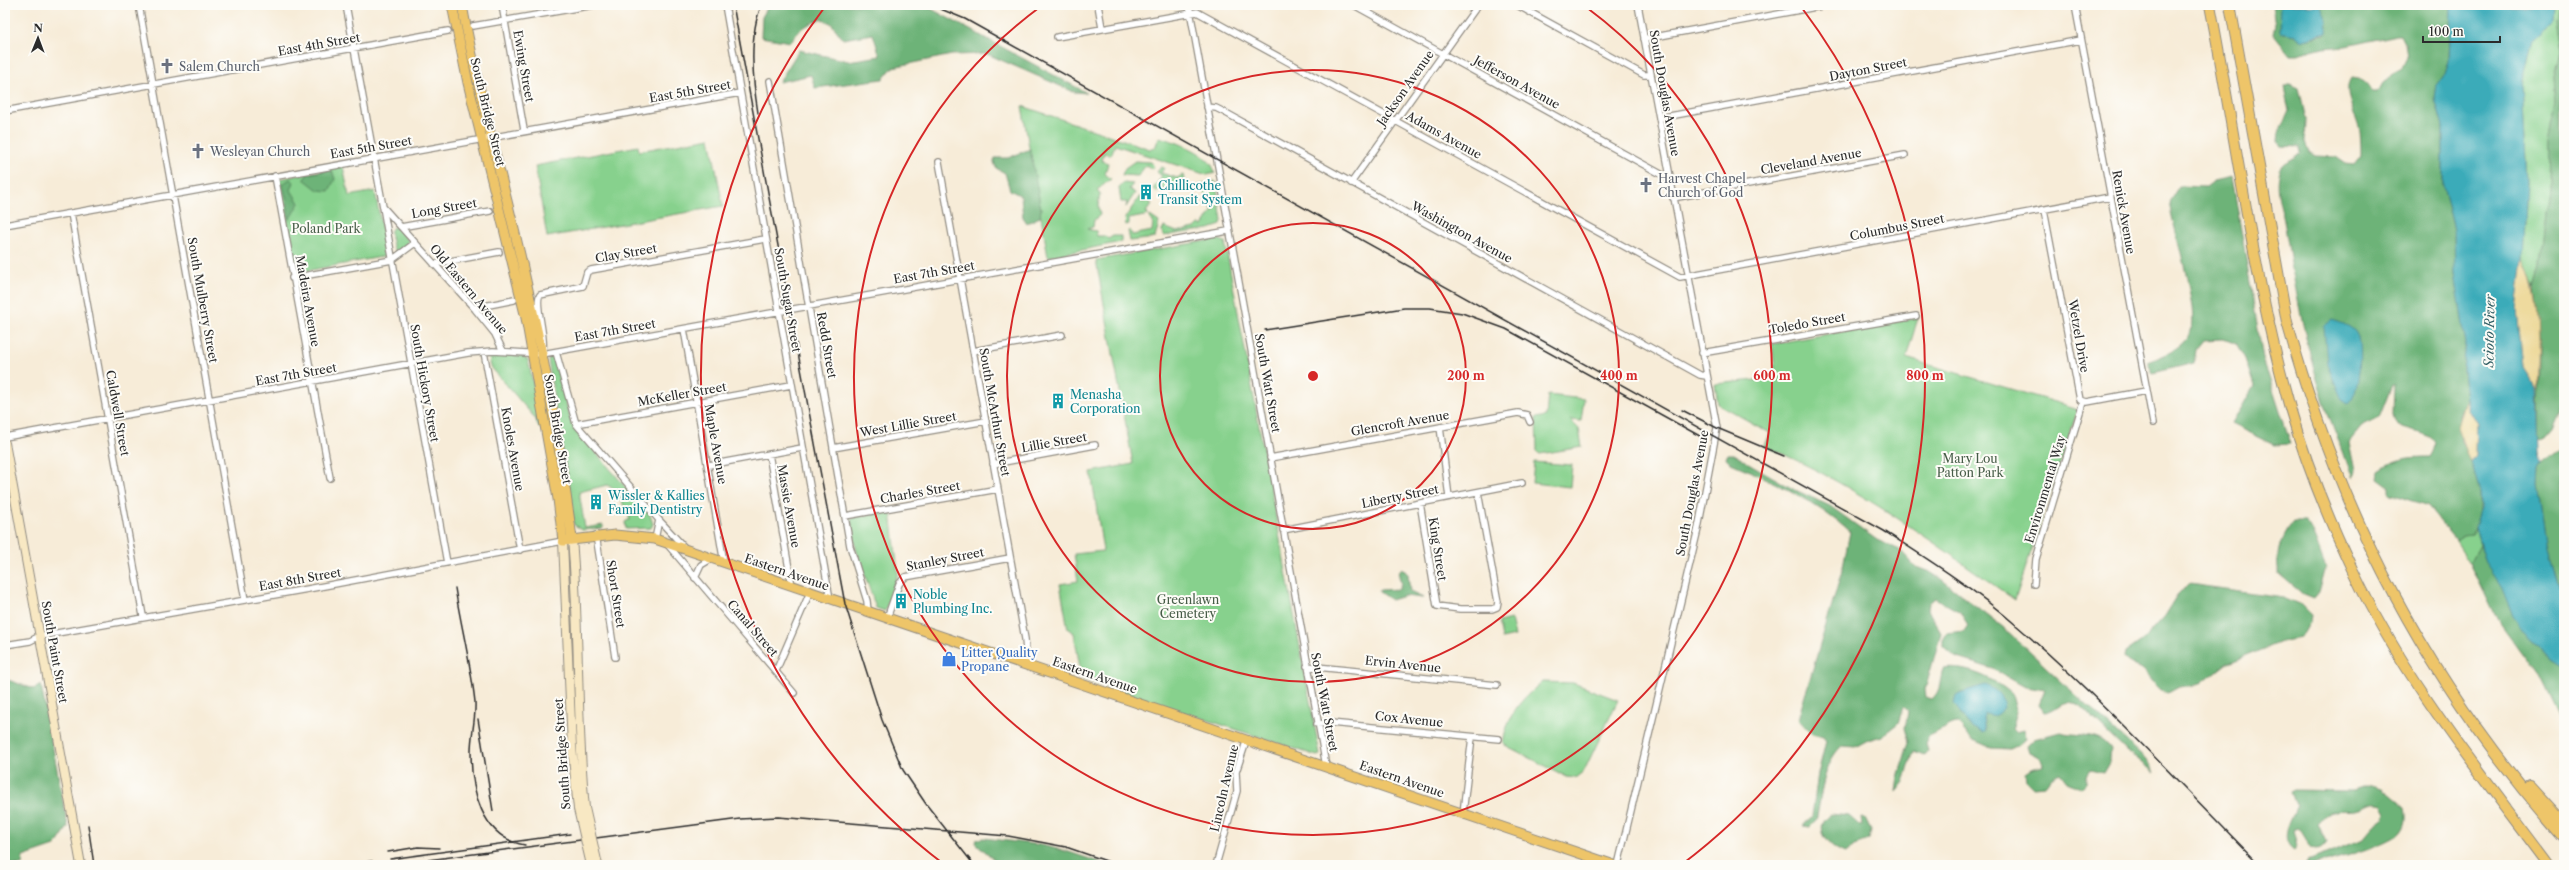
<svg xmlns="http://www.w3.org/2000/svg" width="2569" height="870" font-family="'Libre Caslon Text',serif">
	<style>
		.green { fill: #87d18d; stroke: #597e5c }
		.forest { fill: #6db378; stroke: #4c6f52; fill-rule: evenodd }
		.sand { fill: #eeda9e; stroke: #8c8264 }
		.water { fill: #3babb9; stroke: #336b72 }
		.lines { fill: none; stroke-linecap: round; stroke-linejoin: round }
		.minor-casing { stroke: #918c82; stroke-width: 8 }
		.secondary-casing { stroke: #918c82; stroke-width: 10 }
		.primary-casing { stroke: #918c82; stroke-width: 11 }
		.motorway-casing { stroke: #918c82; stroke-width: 12 }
		.minor { stroke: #fff; stroke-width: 5.5 }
		.secondary { stroke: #f8e8c3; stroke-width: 8 }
		.primary { stroke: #eec569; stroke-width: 9 }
		.motorway { stroke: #eec569; stroke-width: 10 }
		.rail { stroke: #2b2b2b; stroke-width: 1.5 }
		.secondary-bridge-casing { stroke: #918c82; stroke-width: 10; stroke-linecap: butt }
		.secondary-bridge { stroke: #f8e8c3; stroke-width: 8 }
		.ring { fill: none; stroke: #d62828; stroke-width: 2 }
		.labels { text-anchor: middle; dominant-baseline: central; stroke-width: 4; stroke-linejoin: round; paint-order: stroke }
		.street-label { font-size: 12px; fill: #2b2b2b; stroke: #fdfcf7 }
		.worship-label { font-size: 12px; fill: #5b616d; stroke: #fdfcf7; text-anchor: start }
		.culture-label { font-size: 12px; fill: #0d838f; stroke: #fdfcf7; text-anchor: start }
		.park-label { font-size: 12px; fill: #475d48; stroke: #fdfcf7 }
		.shop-label { font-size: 12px; fill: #366cbe; stroke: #fdfcf7; text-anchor: start }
		.water-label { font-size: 13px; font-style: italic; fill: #315e64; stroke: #fdfcf7 }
		.centre { fill: #d62828; stroke: #fdfcf7; stroke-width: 2 }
		.ring-label { font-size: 12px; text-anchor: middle; font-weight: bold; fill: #d62828; stroke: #fdfcf7; stroke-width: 4; stroke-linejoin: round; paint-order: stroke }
	</style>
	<rect width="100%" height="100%" fill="#fdfcf7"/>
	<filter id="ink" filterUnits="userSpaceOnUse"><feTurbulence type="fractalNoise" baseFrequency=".025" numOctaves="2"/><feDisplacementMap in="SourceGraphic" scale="8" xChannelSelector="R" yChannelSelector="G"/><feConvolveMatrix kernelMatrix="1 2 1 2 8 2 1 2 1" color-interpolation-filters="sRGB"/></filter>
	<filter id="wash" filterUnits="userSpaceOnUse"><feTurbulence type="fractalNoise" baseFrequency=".012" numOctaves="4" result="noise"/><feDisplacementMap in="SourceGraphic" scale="16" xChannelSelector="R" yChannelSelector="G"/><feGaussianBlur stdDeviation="0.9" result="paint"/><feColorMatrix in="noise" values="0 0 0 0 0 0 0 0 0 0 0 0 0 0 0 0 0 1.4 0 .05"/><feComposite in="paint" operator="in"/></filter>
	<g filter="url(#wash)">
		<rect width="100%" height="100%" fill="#f7ecd8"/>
		<path class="green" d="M2555,5H2562L2558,25L2562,51L2556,75L2558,100L2551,139L2550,191L2541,269L2535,290L2523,259L2527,182L2522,84L2533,38L2554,19Z
			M1022,106L1150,149L1155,148L1159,137C1177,142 1211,153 1215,173L1207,175L1115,145L1111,155L1104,153L1102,161L1108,163L1105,174L1111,179L1097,190L1100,193L1098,206L1100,215L1094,220L1093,227L1087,229L1096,231L1097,236H1105L1108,239L1113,236H1121V242L1048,257Z
			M710,138L723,206L547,237L535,166L638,146L639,151Z
			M1135,161L1150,162L1154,166L1152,169L1146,165L1138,176L1122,175L1125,168Z
			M343,166L349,196L375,191L387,256L295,273L279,179Z
			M1161,167L1164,168L1161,173L1177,178L1183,175L1185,185L1181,182L1173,194L1160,187L1157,192L1153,189L1162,176L1157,172Z
			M1213,181L1216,182L1222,220L1221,225L1209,229L1163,236L1162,230L1164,227L1177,232L1195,228L1199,224L1203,226L1213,210L1211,208L1210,198L1197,186Z
			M1123,183L1133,184L1129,189L1135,193L1126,207L1127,202H1121L1119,188Z
			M1140,196L1143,203L1146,200L1152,204L1146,212L1149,215L1129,219V224L1126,225L1125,218Z
			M1150,216L1159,222L1155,238L1130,241L1128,231L1130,230L1132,235L1152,231L1153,221L1150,220Z
			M393,227L398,228L409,241L398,252L394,250L390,232Z
			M1217,239L1225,242L1320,755L1317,756L1082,679L1074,633L1068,629L1060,584L1078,581L1074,554L1103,551L1091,472L1133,464L1096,260Z
			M1918,318L1906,358L2078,409L2015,600C1936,544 1855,484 1765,446L1770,433L1718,404L1715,384L1776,378L1772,344Z
			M493,354L521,356L528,360L543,427L539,428L535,418L491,367L489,358Z
			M551,357L554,358L572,425L650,515L653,524L651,528L626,529L625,522L630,519L617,491L607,485L579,492L585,528L603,525V528L582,530L574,525L548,360Z
			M1548,395L1584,399L1581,421L1570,420L1579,429L1582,447L1540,454L1537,452L1536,418L1546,416Z
			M1534,462L1572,465L1570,487L1532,483Z
			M891,511L898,573L885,611L876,608L856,549L851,518Z
			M2475,527L2480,545L2470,563L2456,541L2463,536L2472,535Z
			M1511,619L1515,636L1502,639L1499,622Z
			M1542,682L1573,683L1618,700L1584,771L1575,778L1567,777L1503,744C1508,713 1519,702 1542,682Z"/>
		<path class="forest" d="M769,5H924L1087,93L1074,92L987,54L952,55L893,67L883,79L815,88L811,75L779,82L799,50L848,61L880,56L873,34L843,39L831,23L820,19L802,28L790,42L761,37L762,17Z
			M2272,5H2281L2282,19L2280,28L2284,33L2295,35L2301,40L2324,35L2320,5H2451L2449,61L2445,73L2437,84L2435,99L2443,127V185L2454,230L2455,274L2466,345L2463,368L2466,399L2460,415L2462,442L2468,450L2480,492V512L2472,535L2463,536L2456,541L2428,506L2389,493V487L2378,479L2379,470C2396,458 2410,457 2430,457C2449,429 2405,435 2395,423L2393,415L2394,385H2392L2379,418L2364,424L2349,442L2355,471L2353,477C2348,467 2345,456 2341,446C2310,375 2296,296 2284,220C2281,205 2275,190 2278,175C2280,161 2292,163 2300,153L2299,147L2283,146L2278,142L2279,133L2289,111L2284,87L2290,84L2299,88L2306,118L2305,142L2309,152L2315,156L2336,157L2346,164L2354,165L2361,156C2361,149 2361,141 2360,133C2358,117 2341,93 2351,78C2363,79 2367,81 2373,92H2377L2383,81L2401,70L2407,57L2405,43L2401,35H2396L2346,46L2323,48L2297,55H2290L2273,34L2275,25Z
			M2562,5H2564V342L2560,363L2564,401L2553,427L2543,438L2539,437V432L2540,347L2535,290L2541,269L2550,191L2551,139L2558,100L2556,75L2562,51L2558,25Z
			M1030,149L1041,209L1040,217L1027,223L1023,217L1021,196L1010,190L1005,173L996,168L994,162L995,158H1008Z
			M328,170L332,171L335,179L329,191L318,190L304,179L308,174Z
			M2232,177L2263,359L2291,444L2275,445L2232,424L2254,386L2245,359L2236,343L2222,339L2204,340L2196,350L2194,363L2153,373L2147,362C2164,356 2183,349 2191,331C2200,313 2173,227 2169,202L2179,186L2206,187L2214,181Z
			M290,179L294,182L291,190L299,203L289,220L287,200L282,184Z
			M2564,446V599L2548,540L2539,483L2540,469L2543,463Z
			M1728,454H1733L1793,489L1830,506L1877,540L1900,550L1916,567L1930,572L1941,579L2004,628L2147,761L2154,772L2128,753L2079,705C2058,697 2061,710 2044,712L2039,705L2045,690L2025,687L1993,669L1955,657L1943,646V640L1947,633L1964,631L1968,625L1960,612L1935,598L1929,603L1928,610L1941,633L1925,690L1926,697L1932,699C1942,690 1939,680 1943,669C1966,665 1995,679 2012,694L2017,713L2012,729L2015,732L2024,730L2025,739L2018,745L2009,749L1992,748L1971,739L1958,723C1950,722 1938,733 1929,736L1925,744L1927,751L1924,755L1914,751L1904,782L1896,792L1898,777L1909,742L1905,728L1908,712L1903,707L1898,723L1882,736L1868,740L1855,747L1842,746C1823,762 1821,798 1816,821L1810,827L1803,826L1812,816L1818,774L1826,741L1823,737L1812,734L1798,719L1842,571L1850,532C1817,502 1771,480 1731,463L1726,458ZM1960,692H1967L1997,715L1989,712L1983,714L1985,731Z
			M2293,522H2305C2315,532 2319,553 2326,567L2319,593L2314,599L2304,595L2279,574C2275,555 2280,537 2293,522Z
			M2480,545L2486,563L2504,590L2513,616L2522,629L2529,638L2542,646L2550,658L2564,667V728L2538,674L2495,615L2470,563Z
			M1402,568L1408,574L1410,592L1423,598L1404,596L1391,600L1379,592L1380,590L1399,589L1401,584L1398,572Z
			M2189,584L2283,597L2300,604L2311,615L2310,622L2301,638L2283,641L2226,664L2201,684L2179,687L2168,693C2155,687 2152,677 2142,669C2136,665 2126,665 2124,658L2125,653L2143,640L2164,617L2177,596Z
			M5,679L34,689L41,685L68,827L55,846L23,857L22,865H5Z
			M2060,732C2078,737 2100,731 2111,749L2110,761L2103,773L2090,770L2086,776V783L2081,788L2067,782L2060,773L2052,777L2045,786L2033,787L2026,780L2025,773L2031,769L2043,766C2043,759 2035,756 2029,753L2027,746L2034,739Z
			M2372,785L2382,788L2405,807C2407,817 2407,825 2400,833C2391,844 2322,865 2307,865L2308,861L2361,840L2373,826L2385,817L2386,812L2382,805C2368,801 2367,808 2355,810C2339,812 2326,806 2318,824L2326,842C2322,849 2318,850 2311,848L2300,830L2297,828L2293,830L2297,846L2294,850C2278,839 2291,822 2296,808L2290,792L2294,790L2353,791Z
			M1831,814L1849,816L1860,826H1862L1861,817L1865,818L1871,830L1869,840L1855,845L1846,853C1829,849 1811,826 1831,814Z
			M984,838L1041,845L1069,852L1108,865H1000L976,843L977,839Z"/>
		<path class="sand" d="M2523,259C2542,296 2540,349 2538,390L2523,367L2517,310Z
			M2466,399L2469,409L2477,422L2476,455L2471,462L2458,427Z"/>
		<path class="water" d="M2281,5H2320L2327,20L2326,33L2301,40L2295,35L2280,32Z
			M2451,5H2555L2554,19L2533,38L2522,84L2527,182L2523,259L2517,310L2523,367L2538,390L2540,451L2543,463L2540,469L2539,483L2548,540L2564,599V667L2550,658L2542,646L2529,638L2522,629L2513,616L2503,590L2486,564L2475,527L2481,507L2480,492L2471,462L2476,455L2477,422L2469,409L2466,399L2463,369L2466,345L2455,274L2454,230L2443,185V127L2435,99L2437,84L2445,73L2449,61Z
			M2332,320C2339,322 2352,326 2356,333C2363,344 2360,397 2348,404L2342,400L2327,364L2324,326Z
			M1986,685C1998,691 2003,696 2004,709L1997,715L1984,713L1983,719L1985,731L1982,733L1970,726L1954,704L1956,695C1960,692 1981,686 1986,685Z"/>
	</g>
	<g filter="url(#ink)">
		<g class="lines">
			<g class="minor-casing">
				<path id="minor" d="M139,5L245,600
					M346,5L383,207L474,308L495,334L503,351
					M502,5L524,130
					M725,5L830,599
					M1098,5L1102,28
					M1189,5L1326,766
					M1354,5L1670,179
					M1517,5L1644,75H1650
					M2075,5L2153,423
					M473,26L594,5
					M1057,37L1197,12L1680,277L2110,197
					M1644,39L1827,5
					M770,81L850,546L867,601L868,611
					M1207,107L1216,108L1226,113L1700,375L1706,376
					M5,111L448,31
					M1659,118L2081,40
					M939,162L1025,639L1027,665
					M275,176L330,478
					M1351,183L1478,5
					M1673,198L1905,155
					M383,207L447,563
					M2044,210L2080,400L2087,402L2146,391
					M71,213L143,616
					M5,225L740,93
					M401,227L490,211
					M434,264L499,252
					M292,278L392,260L415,243
					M474,308L514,300
					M684,329L724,563
					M543,350C546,337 534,302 540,295L583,286L587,272L591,270L765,239
					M973,351L1062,335
					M484,352L520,550
					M556,352L576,424L659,520L655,539
					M1702,353L1916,316
					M576,424L791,385
					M1440,427L1449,497
					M5,437L468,353L493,351L542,354L1228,231
					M833,448L986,421
					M769,454L792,586
					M1270,458L1518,413L1527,415L1530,422
					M993,464L1095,445
					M709,465L802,448
					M1420,503L1437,606L1460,609H1492L1497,607L1498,602L1478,492
					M845,516L998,489
					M659,520L684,547
					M1283,530L1522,483
					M596,535L615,657
					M667,544L794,693
					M695,578L701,565L711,559
					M2034,584L2036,559L2083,402
					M887,618L899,584L905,577L1010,558
					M5,645L30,641L40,636L308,589L563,541
					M1307,666L1497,685
					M776,671L810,592
					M1317,724L1330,723L1499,739
					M1463,813L1472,737
					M1216,865L1237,791L1236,772L1247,739
					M1618,865L1698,529L1717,428L1638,5"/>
			</g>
			<g class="secondary-casing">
				<path id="secondary" d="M5,443L81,865
					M572,539C580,629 576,718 585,808
					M563,541L572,747L578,809"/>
			</g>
			<g class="primary-casing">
				<path id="primary" d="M452,5L468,83L526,318L558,499L563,541L615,535L655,539L1614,865
					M462,5C478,95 504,183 524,272C545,360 561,449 572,539"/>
			</g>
			<g class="motorway-casing">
				<path id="motorway" d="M2210,5C2236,139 2253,277 2290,408C2306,464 2328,518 2353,571C2403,678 2479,771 2549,865
					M2230,5L2287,322C2341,518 2428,684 2564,837
					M2529,785L2564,823"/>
			</g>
			<use href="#minor" class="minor"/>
			<use href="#secondary" class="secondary"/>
			<use href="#primary" class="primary"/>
			<use href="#motorway" class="motorway"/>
			<path class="rail" d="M733,5L845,604L882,720L903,770L926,804L974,865
				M931,5L965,19L1884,531C1929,560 1976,590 2017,626C2103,700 2180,784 2260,865
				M758,113C753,83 748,33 762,5
				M1265,330L1404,308H1430L1462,313L1506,329L1707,440
				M1682,410L1717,428L1784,456
				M455,588C461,626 471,664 475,702C476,719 471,734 471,751C471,789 481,838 525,845
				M478,719L493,811
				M88,825L94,865
				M388,852L418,847L439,848
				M390,859L570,834
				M344,865L372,861
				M367,865L396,861
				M390,865L740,819L778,817L1008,836L1066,847L1118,865"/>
			<g class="secondary-bridge-casing">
				<path id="secondary-bridge" d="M585,808L598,865
					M578,809L591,865"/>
			</g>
			<use href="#secondary-bridge" class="secondary-bridge"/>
		</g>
	</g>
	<g class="ring">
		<circle cx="1313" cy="376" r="153"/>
		<circle cx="1313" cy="376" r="306"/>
		<path d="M1586 7A459 459 0 1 1 1040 7"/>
		<path d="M945 865A612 612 0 0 1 824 8M1802 8A612 612 0 0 1 1681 865"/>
	</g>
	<defs>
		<g id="church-bare" transform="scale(1.2)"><path d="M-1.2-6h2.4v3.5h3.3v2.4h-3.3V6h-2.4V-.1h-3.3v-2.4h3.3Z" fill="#6b7280" stroke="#fdfcf7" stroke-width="2.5" paint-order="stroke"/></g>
		<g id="building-bare" transform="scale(1.2)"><path d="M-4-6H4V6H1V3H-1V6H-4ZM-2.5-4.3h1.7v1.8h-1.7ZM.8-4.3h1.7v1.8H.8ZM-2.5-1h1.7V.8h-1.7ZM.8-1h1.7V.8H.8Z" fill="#0f9aa8" stroke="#fdfcf7" stroke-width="2.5" paint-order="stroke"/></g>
		<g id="shop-bare" transform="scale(1.2)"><path d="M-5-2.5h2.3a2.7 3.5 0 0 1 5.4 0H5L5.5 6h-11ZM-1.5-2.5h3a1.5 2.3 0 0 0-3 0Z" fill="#3f7fe0" stroke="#fdfcf7" stroke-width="2.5" paint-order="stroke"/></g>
	</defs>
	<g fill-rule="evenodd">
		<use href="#church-bare" x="167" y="66"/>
		<use href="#church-bare" x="198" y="151"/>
		<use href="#church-bare" x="1646" y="185"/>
		<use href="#building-bare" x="1146" y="192"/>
		<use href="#building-bare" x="1058" y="401"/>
		<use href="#building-bare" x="596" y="502"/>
		<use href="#building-bare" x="901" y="601"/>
		<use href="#shop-bare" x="949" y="659"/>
	</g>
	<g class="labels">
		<g class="street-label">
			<text transform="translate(319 44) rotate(-10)">East 4th Street</text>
			<text transform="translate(524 66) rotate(80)">Ewing Street</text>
			<text transform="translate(1868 69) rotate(-11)">Dayton Street</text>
			<text transform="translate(1517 82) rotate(29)">Jefferson Avenue</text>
			<text transform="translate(1405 88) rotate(-55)">Jackson Avenue</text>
			<text transform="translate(690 91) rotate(-10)">East 5th Street</text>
			<text transform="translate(1665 93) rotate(80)">South Douglas Avenue</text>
			<text transform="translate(488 112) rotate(76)">South Bridge Street</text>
			<text transform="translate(1444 135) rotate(29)">Adams Avenue</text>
			<text transform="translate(371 147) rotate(-10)">East 5th Street</text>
			<text transform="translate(1811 161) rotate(-10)">Cleveland Avenue</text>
			<text transform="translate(444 208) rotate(-10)">Long Street</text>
			<text transform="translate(2124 212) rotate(80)">Renick Avenue</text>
			<text transform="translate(1897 227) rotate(-11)">Columbus Street</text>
			<text transform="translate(1462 232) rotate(29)">Washington Avenue</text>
			<text transform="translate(626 253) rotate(-10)">Clay Street</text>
			<text transform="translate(934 272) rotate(-10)">East 7th Street</text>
			<text transform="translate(469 289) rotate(50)">Old Eastern Avenue</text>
			<text transform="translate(203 300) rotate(80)">South Mulberry Street</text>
			<text transform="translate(788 300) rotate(80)">South Sugar Street</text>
			<text transform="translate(308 301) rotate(80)">Madeira Avenue</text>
			<text transform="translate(1807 323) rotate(-10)">Toledo Street</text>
			<text transform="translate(615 330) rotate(-10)">East 7th Street</text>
			<text transform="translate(2079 336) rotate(80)">Wetzel Drive</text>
			<text transform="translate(827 345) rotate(80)">Redd Street</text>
			<text transform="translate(296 374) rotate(-10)">East 7th Street</text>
			<text transform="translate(425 383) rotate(80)">South Hickory Street</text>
			<text transform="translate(1268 383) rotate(80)">South Watt Street</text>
			<text transform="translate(682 394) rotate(-10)">McKeller Street</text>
			<text transform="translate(995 412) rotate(80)">South McArthur Street</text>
			<text transform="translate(118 413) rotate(80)">Caldwell Street</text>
			<text transform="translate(1400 423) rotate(-10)">Glencroft Avenue</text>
			<text transform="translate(908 424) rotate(-10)">West Lillie Street</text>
			<text transform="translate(558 429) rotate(80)">South Bridge Street</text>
			<text transform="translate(1054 442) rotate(-10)">Lillie Street</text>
			<text transform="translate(716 444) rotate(80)">Maple Avenue</text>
			<text transform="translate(513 449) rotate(80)">Knoles Avenue</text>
			<text transform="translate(2045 489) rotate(-73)">Environmental Way</text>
			<text transform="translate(920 492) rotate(-10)">Charles Street</text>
			<text transform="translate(1692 493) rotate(-79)">South Douglas Avenue</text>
			<text transform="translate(1400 496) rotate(-11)">Liberty Street</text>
			<text transform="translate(789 506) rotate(80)">Massie Avenue</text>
			<text transform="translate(1438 549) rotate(81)">King Street</text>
			<text transform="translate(945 559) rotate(-11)">Stanley Street</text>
			<text transform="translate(787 572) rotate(19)">Eastern Avenue</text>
			<text transform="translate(300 579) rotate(-10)">East 8th Street</text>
			<text transform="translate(616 594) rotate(81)">Short Street</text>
			<text transform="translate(753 628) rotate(49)">Canal Street</text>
			<text transform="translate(55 652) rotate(80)">South Paint Street</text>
			<text transform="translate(1403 664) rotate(6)">Ervin Avenue</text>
			<text transform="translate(1095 675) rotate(19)">Eastern Avenue</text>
			<text transform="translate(1325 702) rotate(79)">South Watt Street</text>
			<text transform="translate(1409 719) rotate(6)">Cox Avenue</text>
			<text transform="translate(562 754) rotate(-94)">South Bridge Street</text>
			<text transform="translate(1402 779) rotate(19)">Eastern Avenue</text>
			<text transform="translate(1224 788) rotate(-77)">Lincoln Avenue</text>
		</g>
		<g class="worship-label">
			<text x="179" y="66">Salem Church</text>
			<text x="210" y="151">Wesleyan Church</text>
			<text x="1658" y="178">Harvest Chapel<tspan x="1658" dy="14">Church of God</tspan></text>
		</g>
		<g class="culture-label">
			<text x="1158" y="185">Chillicothe<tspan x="1158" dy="14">Transit System</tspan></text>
			<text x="1070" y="394">Menasha<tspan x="1070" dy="14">Corporation</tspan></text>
			<text x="608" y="495">Wissler &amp; Kallies<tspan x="608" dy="14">Family Dentistry</tspan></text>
			<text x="913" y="594">Noble<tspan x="913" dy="14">Plumbing Inc.</tspan></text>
		</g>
		<g class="park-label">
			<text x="326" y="228">Poland Park</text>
			<text x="1970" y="458">Mary Lou<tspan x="1970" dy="14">Patton Park</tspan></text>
			<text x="1188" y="599">Greenlawn<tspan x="1188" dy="14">Cemetery</tspan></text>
		</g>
		<g class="shop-label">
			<text x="961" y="652">Litter Quality<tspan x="961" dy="14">Propane</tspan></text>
		</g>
		<g class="water-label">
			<text transform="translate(2489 331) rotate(-89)">Scioto River</text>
		</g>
	</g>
	<circle cx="1313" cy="376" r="6" class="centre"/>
	<g class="ring-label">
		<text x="1466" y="380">200 m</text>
		<text x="1619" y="380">400 m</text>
		<text x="1772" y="380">600 m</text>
		<text x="1925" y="380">800 m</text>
	</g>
	<rect width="2569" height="870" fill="none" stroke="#fdfcf7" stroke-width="20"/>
	<g transform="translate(38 38) rotate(1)" stroke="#fdfcf7" stroke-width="3" paint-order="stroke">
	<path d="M0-3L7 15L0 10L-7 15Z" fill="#2b2b2b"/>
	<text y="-6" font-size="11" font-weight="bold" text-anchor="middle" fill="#2b2b2b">N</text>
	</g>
	<path d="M2423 36v6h77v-6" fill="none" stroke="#2b2b2b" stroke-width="2"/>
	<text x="2429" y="36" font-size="12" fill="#2b2b2b" stroke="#fdfcf7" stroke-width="3" paint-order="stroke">100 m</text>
</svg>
